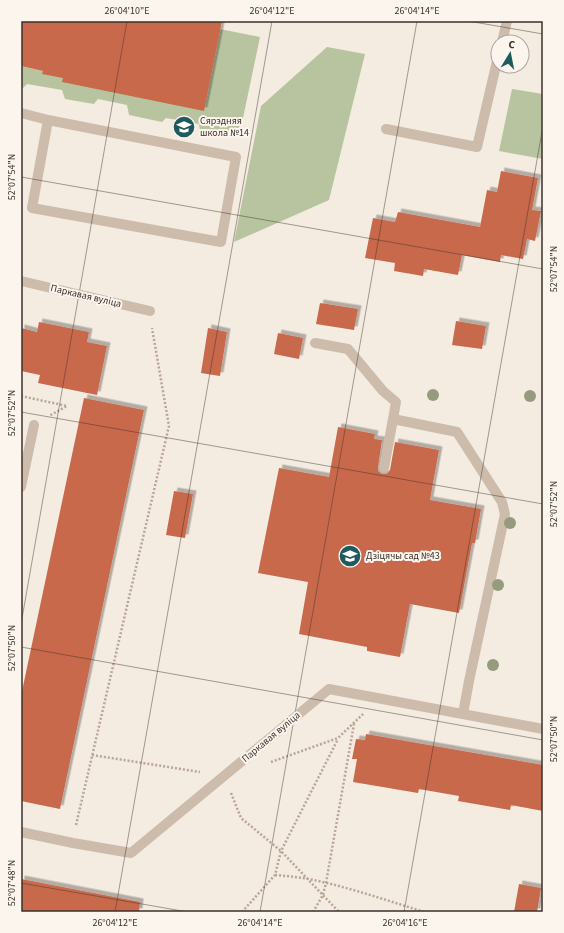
<svg xmlns="http://www.w3.org/2000/svg" width="564" height="933" font-family="'Source Sans 3',sans-serif">
	<style>
		.green { fill: #b8c4a0 }
		.building { fill: #c8694b; filter: url(#shadow) }
		.lines { fill: none; stroke-linecap: round; stroke-linejoin: round }
		.path { stroke: #b9a596; stroke-width: 2.5; stroke-dasharray: 2 2; stroke-linecap: butt }
		.service { stroke: #cdbbac; stroke-width: 10 }
		.minor { stroke: #cdbbac; stroke-width: 10 }
		.tree { fill: #969b7f }
		.ticks { fill: none; stroke: #3b302b; stroke-width: 1; stroke-opacity: 0.45 }
		.labels { text-anchor: middle; dominant-baseline: central; stroke-width: 4; stroke-linejoin: round; paint-order: stroke }
		.poi-label { font-size: 10px; fill: #3b302b; stroke: #fbf5ee; text-anchor: start }
		.street-label { font-size: 10px; fill: #3b302b; stroke: #fbf5ee }
		.neatline { fill: none; stroke: #3b302b; stroke-width: 1.5 }
		.ticks-label { font-size: 10px; text-anchor: middle; fill: #3b302b }
	</style>
	<defs>
		<filter id="shadow"><feDropShadow dx="3.5" dy="-3.5" stdDeviation="0" flood-color="#0004"/></filter>
	</defs>
	<rect width="100%" height="100%" fill="#f4ebe1"/>
	<path class="green" d="M220,29L260,37L242,123L233,135L200,130L199,124L166,118L162,122L129,115L127,105L98,99L94,104L65,99L62,90L27,84L21,90V66L43,71Z
		M327,47L365,54L329,200L234,242L261,106Z
		M512,89L543,94V159L499,151Z"/>
	<path class="building" d="M21,21H222L204,111L62,82L63,78L42,74L43,71L21,66Z
		M501,171L538,178L532,210L541,211L535,241L527,239L523,259L501,255L500,262L462,255L458,275L424,269L423,276L394,271L395,263L365,258L373,218L395,222L398,212L480,227L487,190L497,192Z
		M320,303L358,309L354,330L316,324Z
		M456,321L486,326L482,349L452,345Z
		M39,322L89,332L87,342L107,346L97,395L38,383L40,375L21,371V328L37,332Z
		M208,328L227,332L220,376L201,373Z
		M278,333L303,338L299,359L274,354Z
		M84,398L144,410L60,809L21,801V696Z
		M338,427L375,434L374,439L382,440L378,467V471L382,474H387L390,470L395,442L439,450L430,500L481,509L475,543H472L459,613L410,604L400,657L367,651V647L299,634L308,582L258,573L279,468L329,477Z
		M174,491L193,494L185,538L166,535Z
		M366,734L543,765V811L511,805L510,810L458,801L459,796L419,789L418,793L353,782L357,759H352L356,739L365,740Z
		M21,879L140,902L139,912H21Z
		M519,884L541,888L537,912H514Z"/>
	<g class="lines">
		<path class="path" d="M21,396L67,406L49,416
			M92,755L200,772
			M271,762L338,738L363,714
			M231,793L241,818L281,851L339,912
			M76,825L169,426L152,328
			M275,875C287,876 298,877 309,879C348,887 386,900 424,912
			M242,912L275,875L281,851L338,739
			M313,912L323,895L326,883L354,724"/>
		<path class="service" d="M502,42L507,21
			M21,113L48,120L236,157L221,242L32,208L48,120
			M386,129L477,147L498,57
			M315,343L348,349L383,391L396,402L393,419L457,432L502,502L505,514L469,681L463,714
			M384,468L393,419
			M21,487L34,425
			M21,832L73,843L131,853L329,689L543,729"/>
		<path class="minor" d="M21,281L150,311"/>
	</g>
	<g class="tree">
		<circle cx="433" cy="395" r="6"/>
		<circle cx="530" cy="396" r="6"/>
		<circle cx="510" cy="523" r="6"/>
		<circle cx="498" cy="585" r="6"/>
		<circle cx="493" cy="665" r="6"/>
	</g>
	<path class="ticks" d="M468,21L543,34M21,177L543,269M21,412L543,504M21,624L127,21M21,647L543,740M21,883L188,912M115,912L272,21M260,912L417,21M404,912L543,126"/>
	<defs>
		<g id="school-disc" transform="scale(1.15)"><circle r="9.5" fill="#1f5a5e" stroke="#fbf5ee"/><path d="M0-5L7-2L0 1L-7-2ZM-4 1L0 2.5L4 1V4Q0 6-4 4Z" fill="#fff"/></g>
	</defs>
	<g fill-rule="evenodd">
		<use href="#school-disc" x="184" y="127"/>
		<use href="#school-disc" x="350" y="556"/>
	</g>
	<g class="labels">
		<g class="poi-label">
			<text x="200" y="121">Сярэдняя<tspan x="200" dy="12">школа №14</tspan></text>
			<text x="366" y="556">Дзіцячы сад №43</text>
		</g>
		<g class="street-label">
			<text transform="translate(86 296) rotate(13)">Паркавая вуліца</text>
			<text transform="translate(271 737) rotate(-40)">Паркавая вуліца</text>
		</g>
	</g>
	<rect width="564" height="933" fill="none" stroke="#fbf5ee" stroke-width="44"/>
	<g transform="translate(510 54) rotate(10)"><circle r="19" fill="#fbf5ee" stroke="#aea6a0"/>
	<path d="M0-3L7 15L0 10L-7 15Z" fill="#1f5a5e"/>
	<text y="-6" font-size="11" font-weight="bold" text-anchor="middle" fill="#3b302b">С</text>
	</g>
	<rect x="22" y="22" width="520" height="889" class="neatline"/>
	<g class="ticks-label">
		<text x="127" y="14">26°04'10"E</text>
		<text x="272" y="14">26°04'12"E</text>
		<text x="417" y="14">26°04'14"E</text>
		<text transform="translate(11 177) rotate(-90)" y="4">52°07'54"N</text>
		<text transform="translate(553 269) rotate(-90)" y="4">52°07'54"N</text>
		<text transform="translate(11 413) rotate(-90)" y="4">52°07'52"N</text>
		<text transform="translate(553 504) rotate(-90)" y="4">52°07'52"N</text>
		<text transform="translate(11 648) rotate(-90)" y="4">52°07'50"N</text>
		<text transform="translate(553 739) rotate(-90)" y="4">52°07'50"N</text>
		<text transform="translate(11 883) rotate(-90)" y="4">52°07'48"N</text>
		<text x="115" y="926">26°04'12"E</text>
		<text x="260" y="926">26°04'14"E</text>
		<text x="405" y="926">26°04'16"E</text>
	</g>
</svg>
